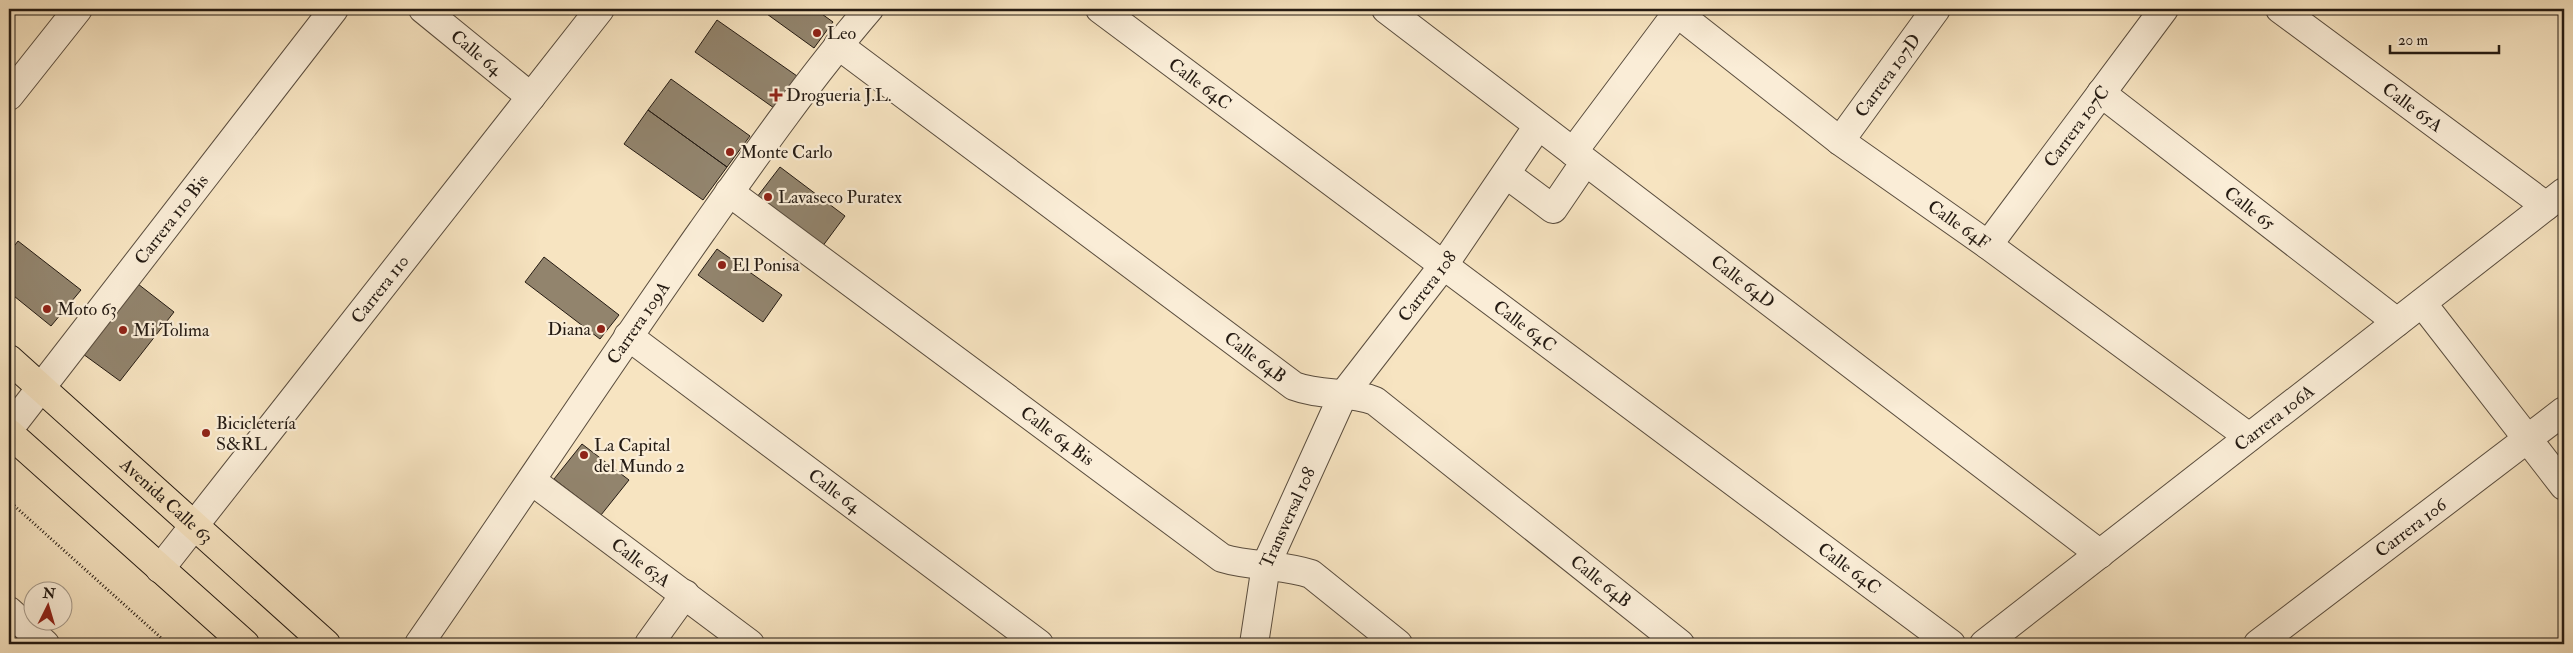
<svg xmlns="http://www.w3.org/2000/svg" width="2573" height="653" font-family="'IM FELL Double Pica',serif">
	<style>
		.building { fill: #92846d; stroke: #251b13 }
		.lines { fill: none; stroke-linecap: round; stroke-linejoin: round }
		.minor-casing { stroke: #5a4d3e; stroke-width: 30 }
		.major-casing { stroke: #251b13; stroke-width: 30 }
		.path { stroke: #251b13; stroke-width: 3; stroke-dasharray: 1 2.5; stroke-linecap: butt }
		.minor { stroke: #faedd7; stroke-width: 28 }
		.major { stroke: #f7e4c1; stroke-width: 28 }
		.poi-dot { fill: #8f2418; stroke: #faedd7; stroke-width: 2 }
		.labels { text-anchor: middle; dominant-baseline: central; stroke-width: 4.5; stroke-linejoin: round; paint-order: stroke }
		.poi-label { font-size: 18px; fill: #251b13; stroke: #faedd7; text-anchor: start }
		.street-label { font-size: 18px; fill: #251b13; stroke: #faedd7 }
	</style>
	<rect width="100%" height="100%" fill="#f7e4c1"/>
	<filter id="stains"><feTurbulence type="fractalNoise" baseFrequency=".004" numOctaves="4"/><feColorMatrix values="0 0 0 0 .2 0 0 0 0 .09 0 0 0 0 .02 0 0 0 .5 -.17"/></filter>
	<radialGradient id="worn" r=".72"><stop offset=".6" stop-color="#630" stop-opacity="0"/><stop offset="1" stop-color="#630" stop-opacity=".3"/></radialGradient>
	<path class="building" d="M760,9H815L833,22L814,48Z
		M717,20L797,76L774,108L695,52Z
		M671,79L750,136L727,167L648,110Z
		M648,110L727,167L703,200L624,144Z
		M780,167L845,216L822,247L757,197Z
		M18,241L81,290L51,326L9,292V253Z
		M717,249L782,295L763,322L698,275Z
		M544,257L619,315L600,339L525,282Z
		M138,284L174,312L120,381L83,354Z
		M582,444L629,480L601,515L554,479Z"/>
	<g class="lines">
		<g class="minor-casing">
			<g id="minor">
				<path id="s1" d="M423,9L531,97"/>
				<path id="s2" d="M1100,9L1951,644"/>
				<path id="s3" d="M1386,9L2100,554"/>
				<path id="s4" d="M1672,9L1840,141L1988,245L2249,437"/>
				<path id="s5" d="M2280,9L2546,206"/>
				<path id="s6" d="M838,45L1294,386C1320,396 1349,391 1375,401L1680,644"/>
				<path id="s7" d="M2101,93L2397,322"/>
				<path d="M9,96L78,9"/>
				<path id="s8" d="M1840,141L1936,9"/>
				<path d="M1573,152L1680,9"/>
				<path d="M1506,174L1553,209L1585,162"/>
				<path id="s9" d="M729,192L1222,558C1251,567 1282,564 1311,574L1398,644"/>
				<path id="s10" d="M1988,245L2164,9"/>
				<path d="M2422,303L2564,486"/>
				<path id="s11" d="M628,336L1039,644"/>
				<path id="s12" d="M9,429L334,9"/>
				<path id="s13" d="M532,481L750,644"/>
				<path id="s14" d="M160,569L600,9"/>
				<path d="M9,611L45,644"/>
				<path id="s15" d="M419,644C514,507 606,367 702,231C755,156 809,79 869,9"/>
				<path d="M649,644L685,594"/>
				<path id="s16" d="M1254,644L1266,565L1343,395L1443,266L1538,126"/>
				<path id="s17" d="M1984,644L2564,192"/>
				<path id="s18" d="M2258,644L2564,411"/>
			</g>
		</g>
		<g class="major-casing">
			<g id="major">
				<path id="s19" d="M9,359L326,644"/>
				<path d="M9,433L245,644"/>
			</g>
		</g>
		<path class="path" d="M9,501L168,644"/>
		<use href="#minor" class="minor"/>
		<use href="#major" class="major"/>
	</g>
	<g class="poi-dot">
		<circle cx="817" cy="33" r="5"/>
		<path d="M773.5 87.5h5v5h5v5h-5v5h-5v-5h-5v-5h5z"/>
		<circle cx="730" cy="152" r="5"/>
		<circle cx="768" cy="197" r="5"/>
		<circle cx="722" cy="265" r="5"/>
		<circle cx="47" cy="309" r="5"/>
		<circle cx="601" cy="329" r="5"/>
		<circle cx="123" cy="330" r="5"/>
		<circle cx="206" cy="433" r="5"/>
		<circle cx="584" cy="455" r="5"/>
	</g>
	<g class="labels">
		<g class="poi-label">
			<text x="827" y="33">Leo</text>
			<text x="786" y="95">Drogueria J.L.</text>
			<text x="740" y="152">Monte Carlo</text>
			<text x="778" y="197">Lavaseco Puratex</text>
			<text x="732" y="265">El Ponisa</text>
			<text x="57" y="309">Moto 63</text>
			<text x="591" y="329" text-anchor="end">Diana</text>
			<text x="133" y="330">Mi Tolima</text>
			<text x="216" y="423">Bicicletería<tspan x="216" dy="21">S&amp;RL</tspan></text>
			<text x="594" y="445">La Capital<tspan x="594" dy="21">del Mundo 2</tspan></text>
		</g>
		<g class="street-label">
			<text stroke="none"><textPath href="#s1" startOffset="69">Calle 64</textPath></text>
			<text stroke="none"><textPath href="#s8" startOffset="81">Carrera 107D</textPath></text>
			<text stroke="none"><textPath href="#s2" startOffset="125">Calle 64C</textPath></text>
			<text stroke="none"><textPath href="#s5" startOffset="165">Calle 65A</textPath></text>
			<text stroke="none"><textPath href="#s10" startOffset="148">Carrera 107C</textPath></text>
			<text stroke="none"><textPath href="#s7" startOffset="188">Calle 65</textPath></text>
			<text stroke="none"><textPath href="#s12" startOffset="265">Carrera 110 Bis</textPath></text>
			<text stroke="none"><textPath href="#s4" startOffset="359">Calle 64F</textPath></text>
			<text stroke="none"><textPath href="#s3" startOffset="449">Calle 64D</textPath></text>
			<text stroke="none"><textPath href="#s16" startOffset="404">Carrera 108</textPath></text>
			<text stroke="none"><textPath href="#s14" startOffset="356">Carrera 110</textPath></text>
			<text stroke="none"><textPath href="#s15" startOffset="389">Carrera 109A</textPath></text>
			<text stroke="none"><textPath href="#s2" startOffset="530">Calle 64C</textPath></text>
			<text stroke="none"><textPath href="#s6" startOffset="521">Calle 64B</textPath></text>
			<text stroke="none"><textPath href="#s17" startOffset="368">Carrera 106A</textPath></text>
			<text stroke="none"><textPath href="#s9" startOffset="409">Calle 64 Bis</textPath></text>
			<text stroke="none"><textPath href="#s11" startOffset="258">Calle 64</textPath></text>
			<text stroke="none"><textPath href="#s19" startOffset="212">Avenida Calle 63</textPath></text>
			<text stroke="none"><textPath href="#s16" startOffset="132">Transversal 108</textPath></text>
			<text stroke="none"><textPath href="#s18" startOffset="192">Carrera 106</textPath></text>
			<text stroke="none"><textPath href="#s13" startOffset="136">Calle 63A</textPath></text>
			<text stroke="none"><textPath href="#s2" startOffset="935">Calle 64C</textPath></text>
			<text stroke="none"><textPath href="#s6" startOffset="941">Calle 64B</textPath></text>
		</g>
	</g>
	<rect width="2573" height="653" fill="none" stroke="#f7e4c1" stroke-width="30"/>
	<rect x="10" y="10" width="2553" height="633" fill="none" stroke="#251b13" stroke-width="2.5"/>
	<rect x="15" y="15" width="2543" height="623" fill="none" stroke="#251b13"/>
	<g transform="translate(48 606) rotate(5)"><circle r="24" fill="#faedd7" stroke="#a59989"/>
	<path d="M0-4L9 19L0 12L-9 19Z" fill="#8f2418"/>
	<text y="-8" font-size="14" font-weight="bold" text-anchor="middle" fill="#251b13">N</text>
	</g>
	<path d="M2390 45v8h109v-8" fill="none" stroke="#251b13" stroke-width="2.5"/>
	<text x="2398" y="45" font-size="15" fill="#251b13" stroke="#faedd7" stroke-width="4" paint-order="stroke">20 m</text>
	<rect width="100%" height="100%" filter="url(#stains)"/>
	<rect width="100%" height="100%" fill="url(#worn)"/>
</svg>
